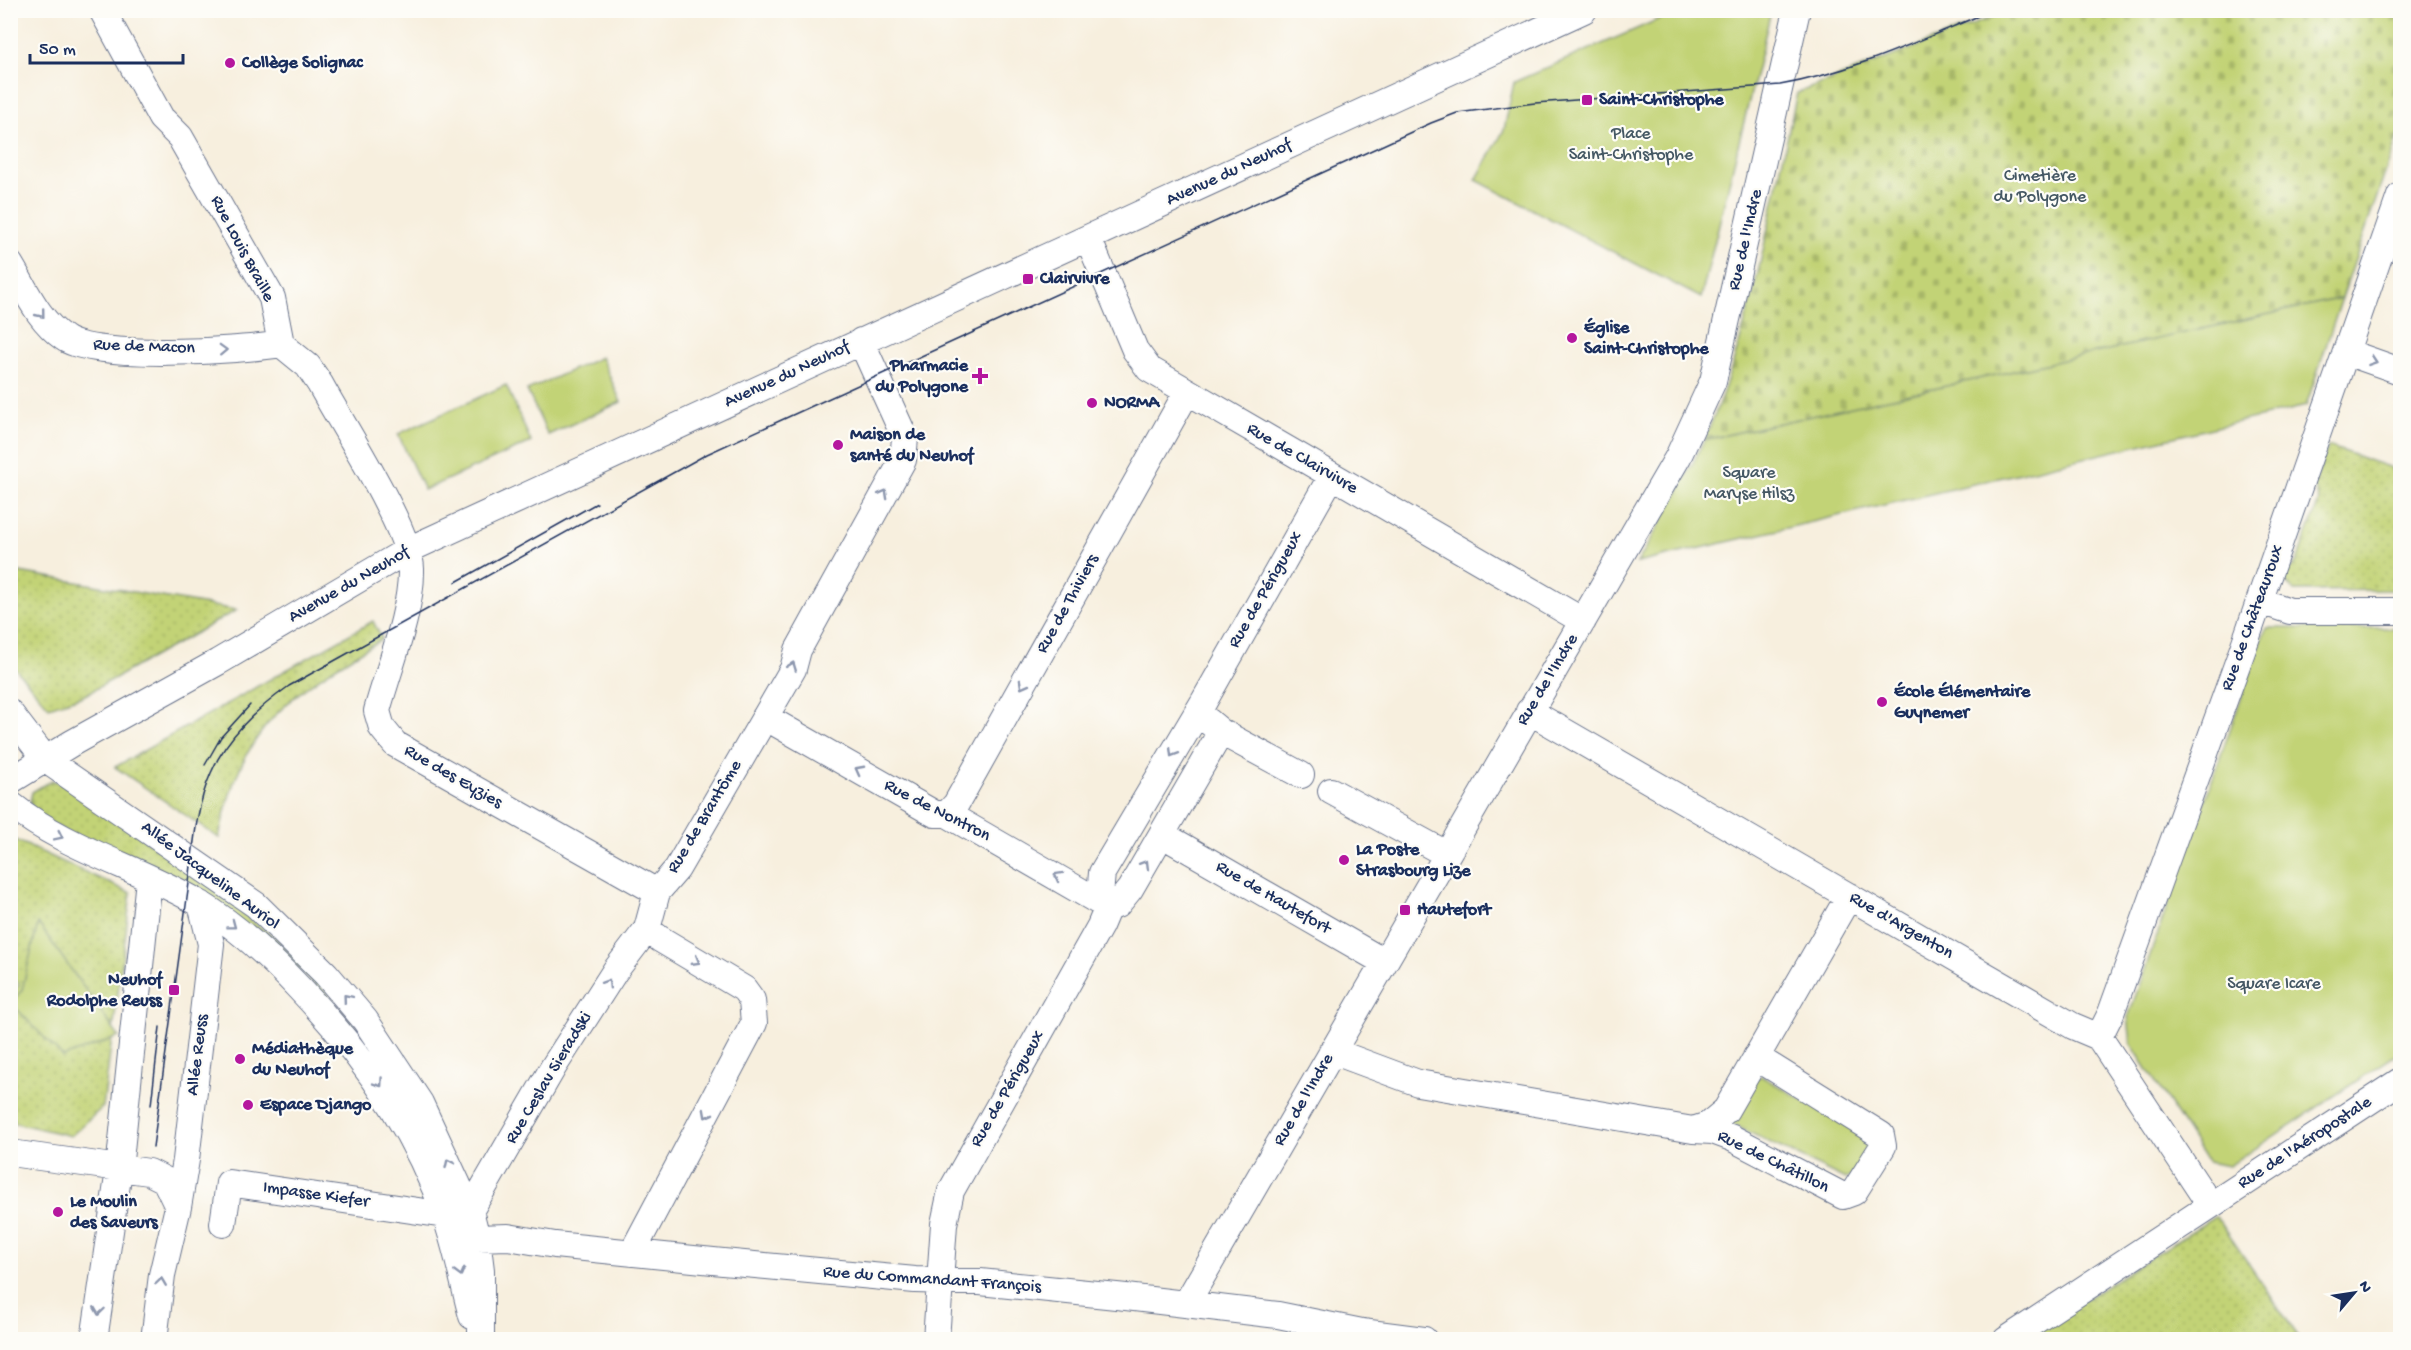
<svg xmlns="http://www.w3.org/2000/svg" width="2411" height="1350" font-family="'Gochi Hand',sans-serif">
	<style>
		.grass { fill: url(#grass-dots); stroke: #6e816a; stroke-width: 1.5 }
		.cemetery { fill: url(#cemetery-stones); stroke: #6e816a; stroke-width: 1.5 }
		.green { fill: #c2d376; stroke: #6e816a; stroke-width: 1.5 }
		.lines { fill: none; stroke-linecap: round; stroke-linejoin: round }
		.minor-casing { stroke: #68728b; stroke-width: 28 }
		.minor { stroke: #fff; stroke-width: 26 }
		.tram { stroke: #1b2f5e; stroke-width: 1.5 }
		.oneway { stroke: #8d97ae }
		.poi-dot { fill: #b5179e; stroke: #fdfcf7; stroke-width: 2 }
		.labels { text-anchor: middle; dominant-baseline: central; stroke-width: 4.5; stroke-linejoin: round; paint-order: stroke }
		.poi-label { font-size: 18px; font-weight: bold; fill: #1b2f5e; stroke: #fdfcf7; text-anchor: start }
		.park-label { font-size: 18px; fill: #455864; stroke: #fdfcf7 }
		.street-label { font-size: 18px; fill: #1b2f5e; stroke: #fdfcf7 }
	</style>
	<defs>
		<pattern id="grass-dots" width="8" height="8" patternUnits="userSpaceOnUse" patternTransform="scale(1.5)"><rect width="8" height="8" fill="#c2d376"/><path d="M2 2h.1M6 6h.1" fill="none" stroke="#a6b568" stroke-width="1.8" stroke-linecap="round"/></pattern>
		<pattern id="cemetery-stones" width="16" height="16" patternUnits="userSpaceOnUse" patternTransform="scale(1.5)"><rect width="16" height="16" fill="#c2d376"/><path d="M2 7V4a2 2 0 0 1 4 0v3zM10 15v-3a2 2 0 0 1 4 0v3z" fill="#a6b568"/></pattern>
	</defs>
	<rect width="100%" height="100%" fill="#fdfcf7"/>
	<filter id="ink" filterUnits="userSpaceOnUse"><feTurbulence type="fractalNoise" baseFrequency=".0167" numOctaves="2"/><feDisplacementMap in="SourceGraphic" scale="12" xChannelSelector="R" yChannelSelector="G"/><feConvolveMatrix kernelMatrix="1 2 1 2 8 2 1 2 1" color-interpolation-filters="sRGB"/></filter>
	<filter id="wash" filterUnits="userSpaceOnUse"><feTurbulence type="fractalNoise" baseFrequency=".008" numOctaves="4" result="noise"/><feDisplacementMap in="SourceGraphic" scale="24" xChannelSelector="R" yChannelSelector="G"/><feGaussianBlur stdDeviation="1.35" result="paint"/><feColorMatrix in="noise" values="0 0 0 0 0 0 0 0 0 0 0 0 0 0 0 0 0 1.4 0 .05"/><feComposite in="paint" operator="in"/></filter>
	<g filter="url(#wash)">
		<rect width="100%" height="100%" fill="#f7efde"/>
		<path class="grass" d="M2328,446L2400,471V590L2294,591L2282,579L2297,561L2319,501L2314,485Z
			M11,566L14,571L237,610L83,696L49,707L11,664Z
			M373,621L382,639C290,693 240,726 219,838L115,767Z
			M52,780L75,790L204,882L280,942L364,1035L378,1063L347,1019L303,973L261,938L34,814L30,802L32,792Z
			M11,838L131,893L103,1107L71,1136L11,1122L10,994L19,985L11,976V956L13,954L10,950Z
			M2216,1216L2300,1339L2021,1340Z"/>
		<path class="cemetery" d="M2008,11H2400V130L2342,298L1704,440C1752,331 1771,209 1797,93Z"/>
		<path class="green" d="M1680,10L1771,11L1701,298L1476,180L1504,130L1514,82Z
			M2342,298L2306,406L1637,563L1679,491L1704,440Z
			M601,357L621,402L548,435L527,390Z
			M506,385L531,442L424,490L398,434Z
			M2266,628H2400V1052L2229,1166L2207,1162L2131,1044L2128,1017Z
			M38,923L119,1037L63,1057L11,1003L22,990Z
			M1761,1076L1869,1138L1870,1144L1851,1177L1845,1179L1732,1124L1731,1119L1754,1078Z"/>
	</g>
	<g filter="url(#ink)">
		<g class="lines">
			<g class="minor-casing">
				<path id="minor" d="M102,10L161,118L180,137L272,298L281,344L308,366L320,384C341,423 411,531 411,569C412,611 388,670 377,711L382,728L395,744L657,892
					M1088,238L1135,350L1149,369L1583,621
					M10,264C26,290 38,320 64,338C94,360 242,351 281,344
					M2346,352L2400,371
					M2260,601L2290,611H2400
					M1529,711L2073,1026L2099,1037L2210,1205
					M10,713L46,760L256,905L326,974L365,1020L420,1103L470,1211L477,1238L481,1270V1340
					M765,717L935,814H947L1108,907
					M1208,721L1221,732L1301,775
					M10,781L72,743L218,662L408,550L1584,10
					M1331,791L1446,854
					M10,804C66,849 138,867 199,903C237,926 269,956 299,988C362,1054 415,1128 445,1215C457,1248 463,1283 472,1316
					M947,814L956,804L1187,392
					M1163,835L1384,962
					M1108,907L1100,895L1102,873L1203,703L1331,477
					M1108,907L1117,905L1130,889L1221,732
					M2099,1037L2111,1013L2242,651L2400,196
					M1332,1051L1418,1083L1693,1130L1708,1125L1726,1110L1849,896
					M1693,1130L1713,1131L1732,1138L1843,1196L1854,1192L1883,1146L1881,1135L1756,1057
					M10,1153L149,1172L165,1180L178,1207L162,1275L154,1340
					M178,1207L186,1160L211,944L201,904
					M445,1215L477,1238L508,1237L555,1245L723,1262L915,1280L980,1282L1126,1297L1278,1315L1362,1332L1424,1340
					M223,1224L229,1183L445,1215L470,1211L554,1066L615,971L647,929L657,892L677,869L793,669L798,650L903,460L905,438L861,341
					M632,1253L754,1023L752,1000L744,989L660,939L647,929
					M1186,1304L1678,457L1713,381L1797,10
					M94,1340L119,1170L149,879
					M936,1340L944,1224L951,1191L1100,926L1108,907
					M2006,1340L2400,1081"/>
			</g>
			<use href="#minor" class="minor"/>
			<path class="tram" d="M456,582L597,503
				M205,765L221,737L250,705
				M151,1105L160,1027
				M153,1147C164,1064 175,981 187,898C193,857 194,811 211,773C227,736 257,709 289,686L707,454L1431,123L1457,113L1535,103L1780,85C1854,72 1924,38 1993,10"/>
		</g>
		<defs><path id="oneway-chevron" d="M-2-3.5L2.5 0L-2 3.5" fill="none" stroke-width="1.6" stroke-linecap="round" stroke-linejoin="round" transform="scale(1.5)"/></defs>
		<g class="oneway">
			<use href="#oneway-chevron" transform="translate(41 314) rotate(51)"/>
			<use href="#oneway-chevron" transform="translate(223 350) rotate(-2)"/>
			<use href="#oneway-chevron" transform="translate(2373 361) rotate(19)"/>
			<use href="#oneway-chevron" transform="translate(884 494) rotate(-61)"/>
			<use href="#oneway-chevron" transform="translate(792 666) rotate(-69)"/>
			<use href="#oneway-chevron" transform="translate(1023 685) rotate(119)"/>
			<use href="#oneway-chevron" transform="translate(1173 753) rotate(121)"/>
			<use href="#oneway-chevron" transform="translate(859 770) rotate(-152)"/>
			<use href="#oneway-chevron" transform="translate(59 836) rotate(26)"/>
			<use href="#oneway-chevron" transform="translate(1145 864) rotate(-59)"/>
			<use href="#oneway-chevron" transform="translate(1058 876) rotate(-151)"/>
			<use href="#oneway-chevron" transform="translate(232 925) rotate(37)"/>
			<use href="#oneway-chevron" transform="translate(696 961) rotate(31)"/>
			<use href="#oneway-chevron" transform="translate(607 983) rotate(-58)"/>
			<use href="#oneway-chevron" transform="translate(347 998) rotate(-130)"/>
			<use href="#oneway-chevron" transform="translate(379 1083) rotate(55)"/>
			<use href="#oneway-chevron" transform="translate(707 1114) rotate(118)"/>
			<use href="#oneway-chevron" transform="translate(449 1163) rotate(-115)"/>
			<use href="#oneway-chevron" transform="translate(460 1272) rotate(75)"/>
			<use href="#oneway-chevron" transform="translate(161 1282) rotate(-82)"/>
			<use href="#oneway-chevron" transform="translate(99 1311) rotate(98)"/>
		</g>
	</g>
	<g class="poi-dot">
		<circle cx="230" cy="63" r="6"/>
		<rect x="1581" y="94" width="12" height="12" rx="3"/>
		<rect x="1022" y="273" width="12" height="12" rx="3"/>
		<circle cx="1572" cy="338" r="6"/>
		<path d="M977 367h6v6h6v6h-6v6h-6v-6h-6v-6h6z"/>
		<circle cx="1092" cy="403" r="6"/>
		<circle cx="838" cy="445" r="6"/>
		<circle cx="1882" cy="702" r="6"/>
		<circle cx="1344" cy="860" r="6"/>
		<rect x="1399" y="904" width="12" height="12" rx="3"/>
		<rect x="168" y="984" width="12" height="12" rx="3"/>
		<circle cx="240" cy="1059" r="6"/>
		<circle cx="248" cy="1105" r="6"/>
		<circle cx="58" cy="1212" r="6"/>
	</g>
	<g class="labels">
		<g class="poi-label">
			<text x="242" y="63">Collège Solignac</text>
			<text x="1599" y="100">Saint-Christophe</text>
			<text x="1040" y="279">Clairvivre</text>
			<text x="1584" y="328">Église<tspan x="1584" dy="21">Saint-Christophe</tspan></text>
			<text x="968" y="366" text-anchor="end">Pharmacie<tspan x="968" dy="21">du Polygone</tspan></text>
			<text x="1104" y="403">NORMA</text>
			<text x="850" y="435">Maison de<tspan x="850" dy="21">santé du Neuhof</tspan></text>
			<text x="1894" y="692">École Élémentaire<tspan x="1894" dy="21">Guynemer</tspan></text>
			<text x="1356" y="850">La Poste<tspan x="1356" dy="21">Strasbourg Lize</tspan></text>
			<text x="1417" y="910">Hautefort</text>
			<text x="162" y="980" text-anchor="end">Neuhof<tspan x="162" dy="21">Rodolphe Reuss</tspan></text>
			<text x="252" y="1049">Médiathèque<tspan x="252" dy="21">du Neuhof</tspan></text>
			<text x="260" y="1105">Espace Django</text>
			<text x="70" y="1202">Le Moulin<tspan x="70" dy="21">des Saveurs</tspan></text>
		</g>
		<g class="park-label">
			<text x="1631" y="134">Place<tspan x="1631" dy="21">Saint-Christophe</tspan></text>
			<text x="2040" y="176">Cimetière<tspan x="2040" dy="21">du Polygone</tspan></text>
			<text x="1749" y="473">Square<tspan x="1749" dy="21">Maryse Hilsz</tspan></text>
			<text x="2274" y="984">Square Icare</text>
		</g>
		<g class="street-label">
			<text transform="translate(1229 173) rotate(-25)">Avenue du Neuhof</text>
			<text transform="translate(1746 240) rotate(-77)">Rue de l'Indre</text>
			<text transform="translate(242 249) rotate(62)">Rue Louis Braille</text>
			<text transform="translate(144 347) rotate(2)">Rue de Macon</text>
			<text transform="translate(787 375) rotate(-25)">Avenue du Neuhof</text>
			<text transform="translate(1302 459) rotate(30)">Rue de Clairvivre</text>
			<text transform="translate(349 585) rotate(-30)">Avenue du Neuhof</text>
			<text transform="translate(1266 590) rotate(-60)">Rue de Périgueux</text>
			<text transform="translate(1068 604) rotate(-61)">Rue de Thiviers</text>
			<text transform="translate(2253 618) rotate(-70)">Rue de Châteauroux</text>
			<text transform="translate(1548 680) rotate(-59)">Rue de l'Indre</text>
			<text transform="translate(453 777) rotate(30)">Rue des Eyzies</text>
			<text transform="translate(937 811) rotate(27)">Rue de Nontron</text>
			<text transform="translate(705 817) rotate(-59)">Rue de Brantôme</text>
			<text transform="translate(210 876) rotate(37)">Allée Jacqueline Auriol</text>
			<text transform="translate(1273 898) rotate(30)">Rue de Hautefort</text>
			<text transform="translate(1901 926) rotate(30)">Rue d'Argenton</text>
			<text transform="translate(198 1055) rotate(-83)">Allée Reuss</text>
			<text transform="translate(549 1078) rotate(-59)">Rue Ceslav Sieradski</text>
			<text transform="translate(1008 1089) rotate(-60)">Rue de Périgueux</text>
			<text transform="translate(1304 1100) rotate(-60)">Rue de l'Indre</text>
			<text transform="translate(2305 1143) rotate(-33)">Rue de l'Aéropostale</text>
			<text transform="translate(1773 1162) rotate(26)">Rue de Châtillon</text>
			<text transform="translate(316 1195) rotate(8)">Impasse Kiefer</text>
			<text transform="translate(932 1280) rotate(4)">Rue du Commandant François</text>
		</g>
	</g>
	<rect width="2411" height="1350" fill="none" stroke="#fdfcf7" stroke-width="36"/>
	<g transform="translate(2354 1293) rotate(61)" stroke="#fdfcf7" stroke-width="4.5" paint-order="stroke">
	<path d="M0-4.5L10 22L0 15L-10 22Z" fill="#1b2f5e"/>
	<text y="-9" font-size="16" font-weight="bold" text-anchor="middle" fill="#1b2f5e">N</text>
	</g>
	<path d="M30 54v9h153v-9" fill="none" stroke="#1b2f5e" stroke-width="3"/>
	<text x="39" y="54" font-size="18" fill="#1b2f5e" stroke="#fdfcf7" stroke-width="4.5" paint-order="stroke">50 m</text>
</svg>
